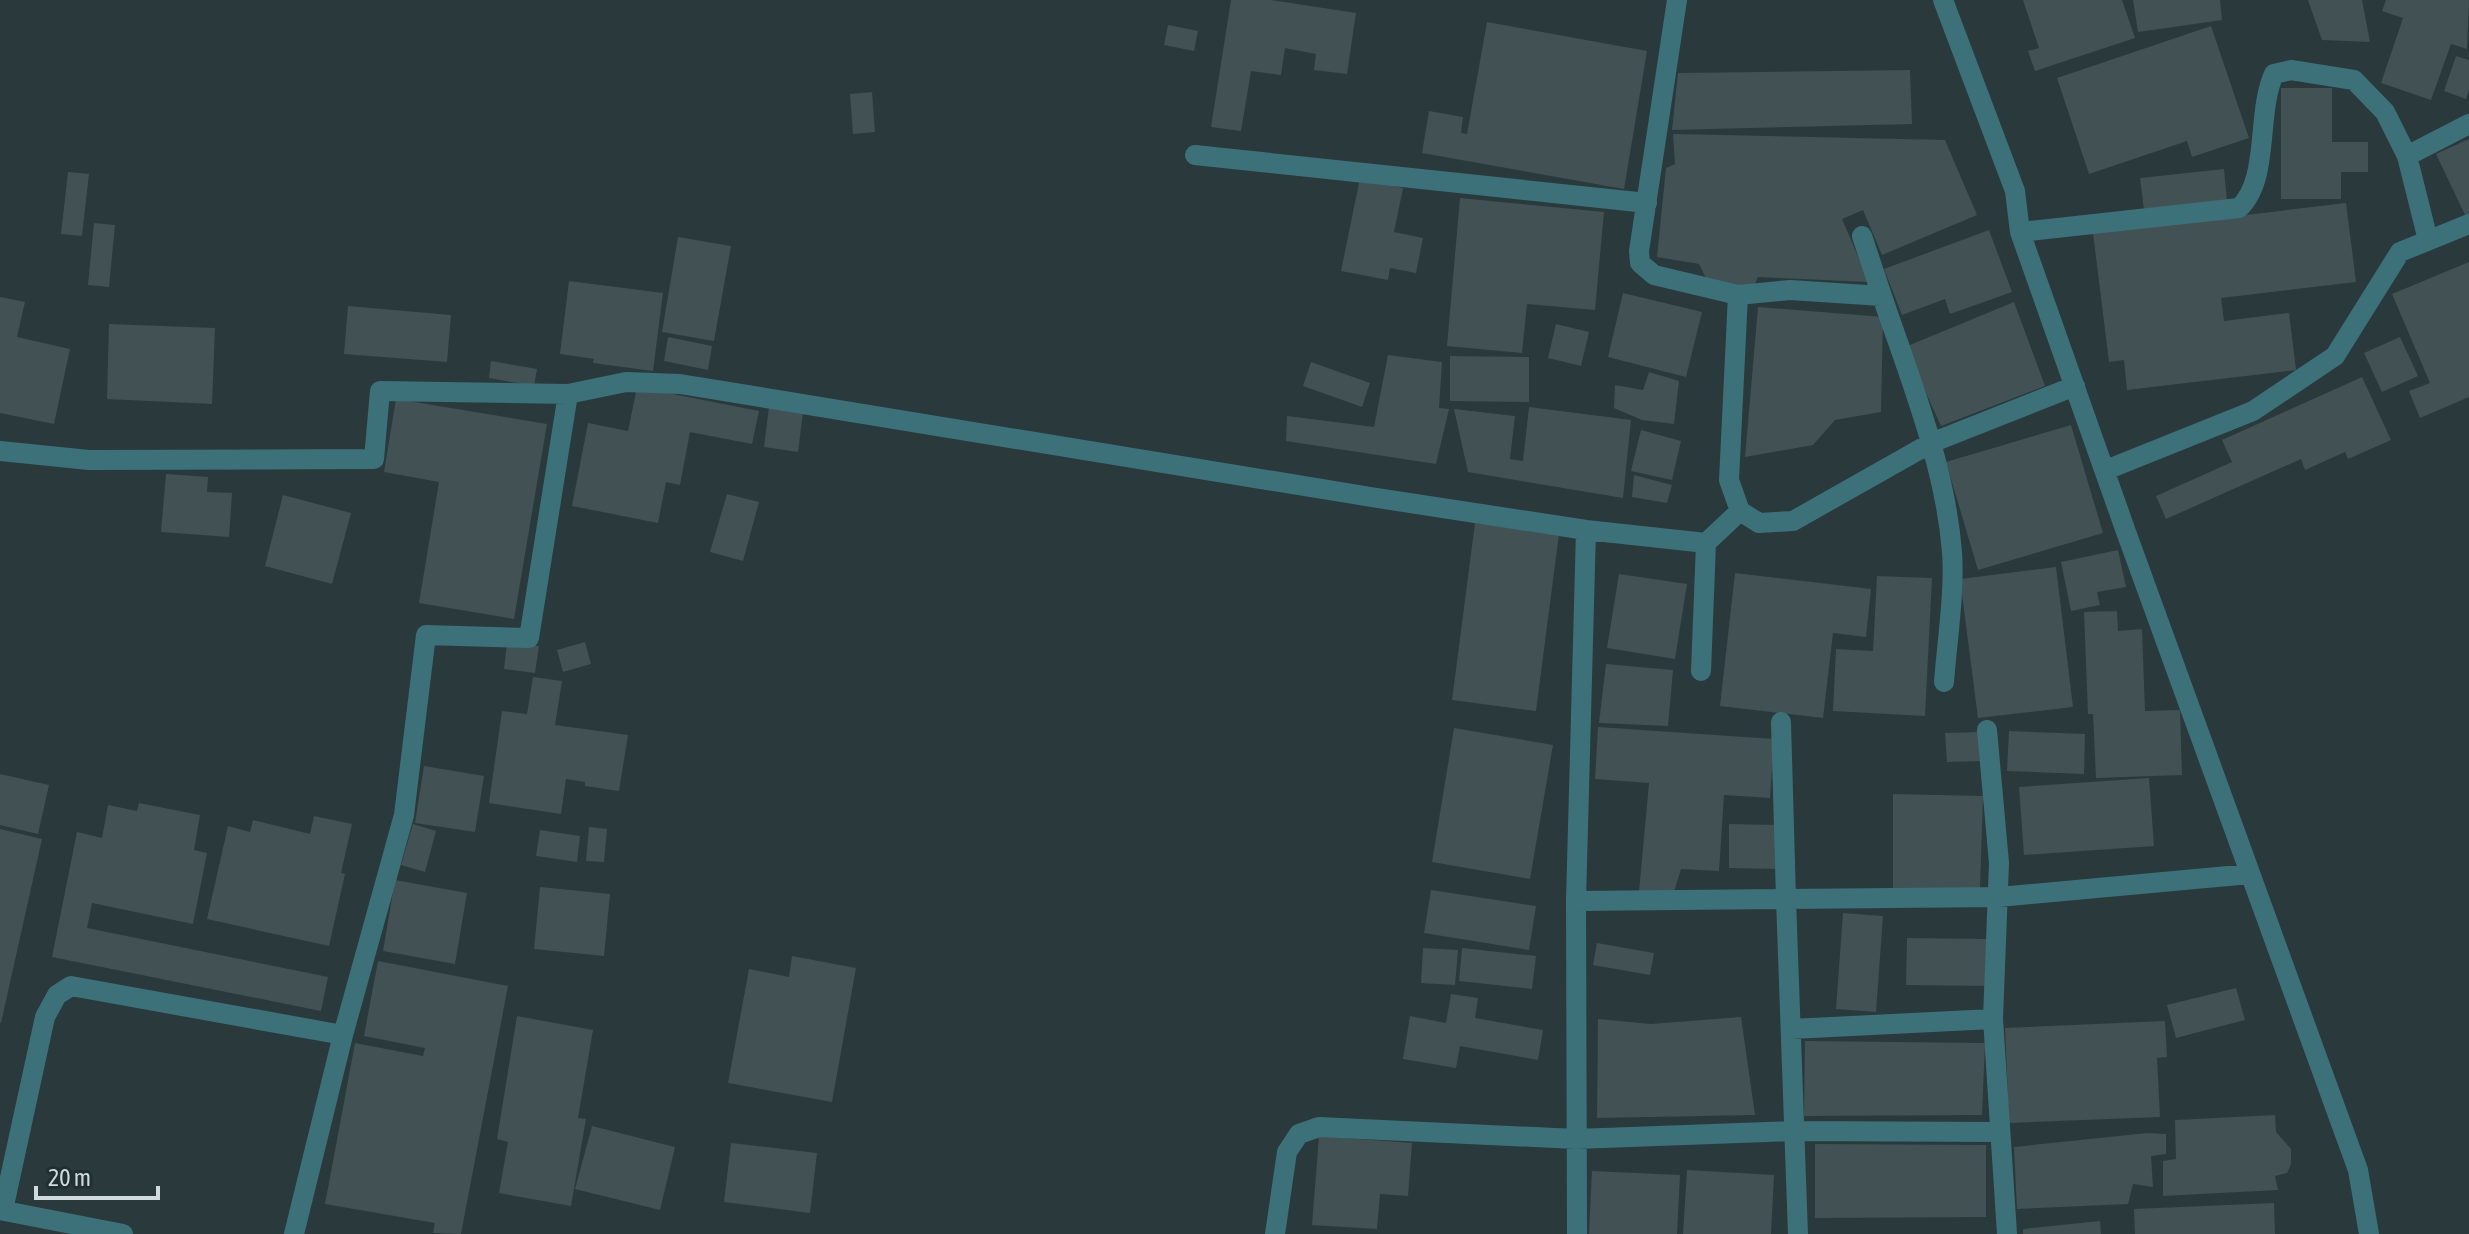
<svg xmlns="http://www.w3.org/2000/svg" width="2469" height="1234" font-family="'Asap Condensed',sans-serif">
	<style>
		.building { fill: #415154 }
		.lines { fill: none; stroke-linecap: round; stroke-linejoin: round }
		.minor { stroke: #3c7179; stroke-width: 20 }
	</style>
	<rect width="100%" height="100%" fill="#2a393c"/>
	<path class="building" d="M1231,0H1271L1356,13L1347,74L1314,70L1316,54L1285,48L1281,75L1251,71L1241,131L1211,127Z
		M2023,0H2122L2135,38L2035,71L2028,51L2039,48Z
		M2133,0H2220L2222,20L2138,32Z
		M2308,0H2362L2370,42L2322,40Z
		M2386,0H2469L2467,49L2451,44L2431,100L2381,83L2403,18L2382,11Z
		M1487,22L1647,51L1624,189L1422,153L1429,111L1463,117L1461,133L1467,134Z
		M1168,25L1198,31L1194,51L1164,45Z
		M2211,26L2249,138L2192,157L2187,141L2089,174L2057,78Z
		M2456,56L2469,60V89L2466,99L2444,91Z
		M1910,70L1912,124L1672,130L1678,73Z
		M2281,88H2332V142H2368V172H2341V199H2281Z
		M872,92L875,132L853,134L850,94Z
		M1673,134L1945,140L1977,215L1882,255L1863,210L1842,219L1869,282L1758,277L1753,288L1706,278L1699,264L1657,257L1666,168L1675,164Z
		M2469,139V216L2466,217L2436,154Z
		M2224,169L2227,201L2144,210L2140,178Z
		M68,172L89,174L82,236L61,234Z
		M1360,178L1403,188L1394,232L1423,238L1416,273L1390,268L1388,280L1341,271Z
		M1460,198L1604,212L1595,310L1527,304L1522,353L1447,346Z
		M2346,203L2356,282L2221,298L2224,321L2289,313L2296,370L2127,390L2124,360L2109,362L2093,233Z
		M94,223L115,225L109,287L88,285Z
		M1989,230L2012,292L1950,314L1945,299L1902,315L1884,269Z
		M678,237L731,246L714,341L662,332Z
		M2469,262V397L2420,418L2409,391L2430,383L2392,294Z
		M569,281L663,293L653,371L593,363L594,359L560,354Z
		M1623,293L1702,312L1686,377L1608,357Z
		M0,297L25,302L17,337L70,349L54,424L0,413Z
		M2014,302L2045,386L1941,426L1905,347Z
		M348,306L451,315L447,362L344,354Z
		M1758,307L1883,317L1881,412L1835,420L1813,445L1745,457Z
		M109,324L215,328L212,404L107,399Z
		M1556,324L1589,332L1581,366L1548,358Z
		M668,337L712,346L708,370L664,361Z
		M2400,337L2418,376L2382,392L2364,353Z
		M1388,355L1442,362L1439,408L1449,409L1436,464L1286,441L1287,416L1374,427Z
		M1450,356L1529,357V402L1450,401Z
		M491,361L537,369L534,386L489,378Z
		M1311,362L1370,383L1362,407L1303,386Z
		M1649,372L1679,381L1674,424L1642,420L1614,408L1615,385L1643,390Z
		M2362,377L2391,440L2348,459L2345,452L2305,470L2301,459L2166,519L2156,496L2232,462L2222,440Z
		M637,387L759,411L752,444L690,432L680,485L666,482L658,523L572,506L588,423L628,431Z
		M396,399L547,424L514,619L419,603L439,482L384,472Z
		M769,407L803,412L798,452L764,447Z
		M1529,407L1631,420L1623,498L1468,472L1454,409L1515,416L1510,459L1523,461Z
		M2071,425L2103,533L1978,570L1946,462Z
		M1641,430L1681,441L1672,480L1631,471Z
		M166,474L208,477L207,492L232,493L229,537L161,532Z
		M1634,475L1672,485L1667,503L1632,497Z
		M727,494L759,502L743,561L710,552Z
		M283,495L351,513L332,584L265,566Z
		M1475,523L1559,534L1536,711L1452,700Z
		M2118,550L2126,587L2097,592L2100,605L2071,611L2061,562Z
		M2056,567L2073,707L1978,718L1960,579Z
		M1735,573L1871,589L1866,637L1833,633L1823,718L1720,706Z
		M1619,574L1687,584L1675,659L1607,648Z
		M1877,576L1932,578L1925,716L1833,711L1836,649L1873,651Z
		M2117,611L2118,631L2142,629L2145,711L2180,710L2182,775L2096,778L2093,714H2088L2084,612Z
		M507,642L539,646L535,673L504,669Z
		M585,642L591,664L563,672L557,650Z
		M1606,664L1673,670L1668,726L1599,723Z
		M533,677L562,681L555,725L628,735L619,791L585,786V782L566,779L561,814L489,803L502,711L527,714Z
		M1598,727L1774,739L1770,798L1724,795L1719,871L1681,869L1673,895L1639,892L1649,783L1595,779Z
		M1454,728L1553,745L1530,879L1432,862Z
		M2009,731L2085,734L2084,774L2007,771Z
		M1978,732L1980,761L1947,762L1945,733Z
		M424,766L484,776L475,832L415,823Z
		M0,774L49,785L38,834L0,825Z
		M2149,778L2154,846L2024,855L2019,787Z
		M1893,794L1983,796L1980,890L1893,888Z
		M139,803L200,815L194,850L207,853L193,924L92,903L87,928L328,977L321,1011L52,957L77,832L102,838L108,805L137,811Z
		M314,816L352,824L341,873L345,874L329,946L207,919L228,826L250,832L253,820L310,834Z
		M413,824L436,831L425,872L401,865Z
		M1729,824L1780,825L1779,869L1729,868Z
		M589,827L607,829L604,862L586,861Z
		M0,829L42,839L1,1023L0,1022Z
		M540,830L580,836L577,862L536,856Z
		M395,880L467,893L455,964L383,951Z
		M540,887L610,894L604,956L534,949Z
		M1431,890L1536,906L1529,950L1424,933Z
		M1843,913L1883,916L1876,1012L1836,1009Z
		M1907,938L1989,939V986L1906,985Z
		M1597,943L1654,953L1650,975L1593,965Z
		M1423,948L1458,950L1455,985L1421,983Z
		M1462,948L1536,956L1532,989L1459,981Z
		M792,956L856,968L832,1102L728,1083L749,969L789,977Z
		M378,961L508,986L461,1234L433,1233L435,1223L325,1204L355,1043L423,1056L425,1048L364,1036Z
		M2236,988L2245,1020L2176,1038L2167,1005Z
		M1451,994L1478,998L1475,1018L1543,1030L1538,1060L1460,1046L1456,1068L1403,1059L1410,1016L1446,1023Z
		M517,1016L593,1030L578,1118L586,1119L571,1206L499,1193L508,1142L497,1139Z
		M1741,1017L1755,1115L1597,1118L1598,1019L1651,1024Z
		M2165,1021L2167,1057L2157,1058L2160,1117L2009,1123L2005,1028Z
		M1805,1041L1985,1043L1982,1115L1804,1116Z
		M2275,1115L2276,1132L2291,1149V1164L2287,1173L2275,1176L2278,1190L2163,1196V1161L2176,1159L2175,1120Z
		M592,1126L675,1147L660,1210L575,1189Z
		M2147,1133L2166,1134V1154L2151,1156L2153,1187L2133,1184L2128,1204L2017,1209L2014,1147Z
		M1319,1136L1412,1143L1408,1196L1380,1194L1377,1229L1312,1225Z
		M731,1143L817,1153L810,1213L724,1202Z
		M1815,1144L1986,1145V1217L1815,1218Z
		M1687,1170L1774,1175L1771,1234H1683Z
		M1592,1171L1680,1175L1677,1234H1589Z
		M2274,1203L2275,1234H2135L2134,1209Z
		M2100,1221L2101,1234H2023V1229Z"/>
	<g class="lines">
		<path class="minor" d="M1677,0L1639,251L1640,263L1654,275L1738,295
			M1943,0L2015,191L2020,232L2125,529L2358,1170L2369,1234
			M1195,155L1647,203
			M2020,232L2239,208C2270,180 2256,113 2274,74L2291,70L2354,80L2385,112L2407,156
			M1862,236L1882,296L1790,290L1738,295L1729,480L1740,511L1759,523L1793,521L1931,443L2075,386
			M2428,240L2407,156L2469,124
			M1882,296C1910,379 1945,464 1952,552C1955,590 1947,642 1944,682
			M568,394L626,382L680,384L1371,497L1586,530L1706,543
			M0,451L89,460L374,459L380,391L568,394L529,638L426,635L404,815L343,1035
			M2106,470L2253,411L2335,356L2400,252L2469,224
			M1701,671L1706,543L1740,511
			M1987,730L1999,863L1993,1019L2007,1234
			M1576,901L1786,899L1781,722
			M1791,1029L1993,1019
			M0,1210L123,1234
			M3,1210L45,1017L57,995L71,986L343,1035L294,1234
			M1275,1234L1287,1152L1299,1134L1319,1127L1576,1139L1794,1131L2000,1132
			M1577,1234L1576,901L1586,530
			M1798,1234L1786,899L1999,897L2250,874"/>
	</g>
	<path d="M36 1186v12h122v-12" fill="none" stroke="#d1dadc" stroke-width="4"/>
	<text x="48" y="1186" font-size="24" fill="#d1dadc" stroke="#202f31" stroke-width="6" paint-order="stroke">20 m</text>
</svg>
